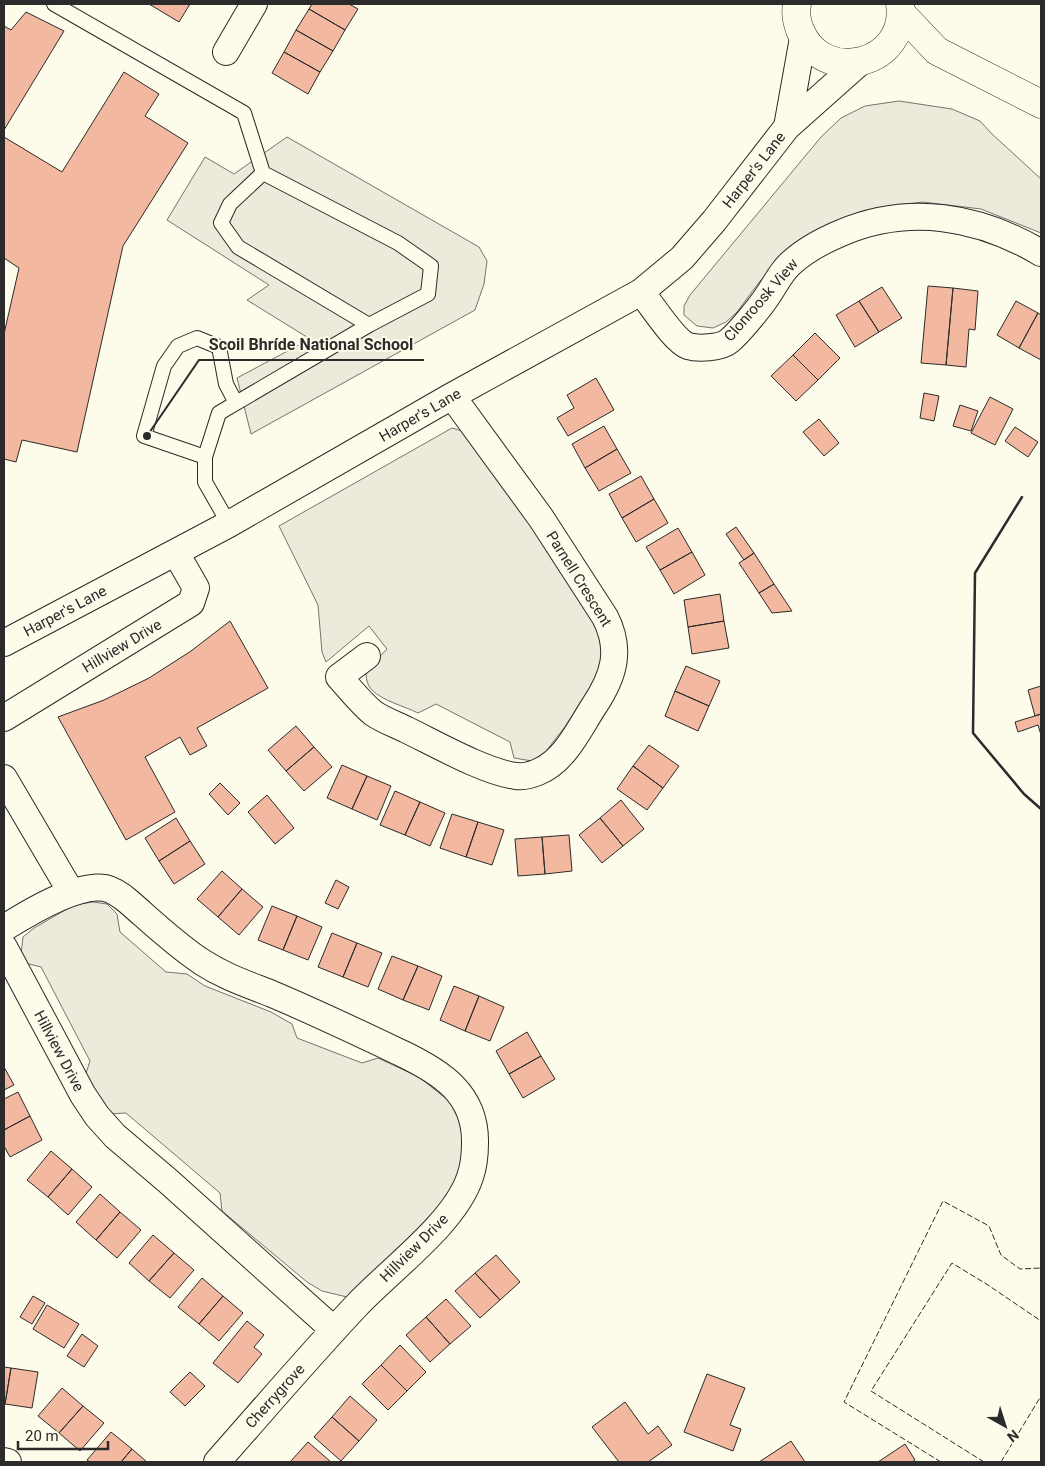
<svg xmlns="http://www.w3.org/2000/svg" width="1045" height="1466" font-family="Roboto,sans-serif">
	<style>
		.green { fill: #ecebdb; stroke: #74746e }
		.parking { fill: #eceadb; stroke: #74746e }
		.building { fill: #f2b8a0; stroke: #2b2b2b }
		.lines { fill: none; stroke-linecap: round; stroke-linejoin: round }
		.service-casing { stroke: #2b2b2b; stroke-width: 16 }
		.minor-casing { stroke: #2b2b2b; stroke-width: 28 }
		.tertiary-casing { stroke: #2b2b2b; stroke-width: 29 }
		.service { stroke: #fdfbea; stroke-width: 14 }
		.minor { stroke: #fdfbea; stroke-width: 26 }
		.tertiary { stroke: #fdfbea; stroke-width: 28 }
		.fence { stroke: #2b2b2b; stroke-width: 1; stroke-dasharray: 6 2.5; stroke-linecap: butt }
		.wall { stroke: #2b2b2b; stroke-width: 2.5 }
		.labels { text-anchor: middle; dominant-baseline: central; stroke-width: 4; stroke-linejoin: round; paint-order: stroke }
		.street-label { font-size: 15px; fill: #2b2b2b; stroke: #fdfbea }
		.leader { fill: none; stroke: #2b2b2b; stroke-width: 2 }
		.callout-dot { fill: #2b2b2b; stroke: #fdfbea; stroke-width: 2 }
		.callout-label { font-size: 16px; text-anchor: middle; font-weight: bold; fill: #2b2b2b; stroke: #fdfbea; stroke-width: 4; stroke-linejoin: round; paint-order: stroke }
	</style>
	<rect width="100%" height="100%" fill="#fdfbea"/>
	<path class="green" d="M899,101L952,109L980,121L991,133L1041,179V233L981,209L923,202L876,208L830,227L799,246L760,281L737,312L726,322L713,328L697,326L684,315V306L690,295L821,137L841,118L865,106Z
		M452,428L462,431L571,575L600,634L602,652L600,667L592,685L564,728L543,755L532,761L514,758L510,742L436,704L418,713C404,706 383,701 372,690C367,685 366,678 366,671L387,649L369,626L326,662L322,652L318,605L279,526Z
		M93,902L107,904L117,914L120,932L166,972L187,974L205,986L271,1012L292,1024L297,1038L362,1063L378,1058L419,1077L454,1105L462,1121L465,1145L460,1174L441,1212L347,1297L322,1291L307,1282L222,1211L220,1193L133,1119L126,1113L109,1114L85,1076L90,1061L41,967L25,963L21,954L23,937L34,928L74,905Z"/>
	<path class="parking" d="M287,137L479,247L487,261L484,284L475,310L251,434L237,378L310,339L247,300L269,285L167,220L205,157L234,174Z"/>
	<path class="building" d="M149,4H190L179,22Z
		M312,4H349L358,9L345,30L309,9Z
		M309,9L345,30L333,51L296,30Z
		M26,12L64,31L4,130V26L11,30Z
		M296,30L333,51L320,72L284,52Z
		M284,52L320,72L308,94L272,73Z
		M124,72L159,94L145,116L188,143L123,246L77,452L22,440L16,462L4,459V334L19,268L4,258V137L62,172Z
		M928,286L953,288L946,365L921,363Z
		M882,287L902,318L879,332L859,301Z
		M953,288L978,291L975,330L969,329L966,367L946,365Z
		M859,301L879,332L855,347L836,315Z
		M1016,301L1038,313L1019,348L997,335Z
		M1038,313L1041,315V360L1019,348Z
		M815,333L840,358L818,380L793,355Z
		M793,355L818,380L796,401L771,376Z
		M596,378L614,410L568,436L557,418L574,408L567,395Z
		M924,393L939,396L934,421L920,418Z
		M990,397L1013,409L995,445L971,433Z
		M960,405L978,411L971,431L953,426Z
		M819,419L839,443L824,456L803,432Z
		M604,426L617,449L585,468L572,444Z
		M1015,427L1038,442L1028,457L1005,441Z
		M617,449L631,473L599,491L585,468Z
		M641,476L654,499L622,518L609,494Z
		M654,499L668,523L636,542L622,518Z
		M736,527L754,553L744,560L726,534Z
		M678,528L692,552L660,570L646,547Z
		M692,552L705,575L674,594L660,570Z
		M754,553L774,584L759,593L739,563Z
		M774,584L792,611L772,613L759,593Z
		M720,594L724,621L688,627L684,600Z
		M230,621L268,688L197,728L207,746L190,755L180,737L145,757L175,812L126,840L58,717L104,700L149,678L191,651Z
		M724,621L729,648L692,654L688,627Z
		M686,666L720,681L709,706L675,691Z
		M1041,686V714L1035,716L1028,690Z
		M675,691L709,706L698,731L665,716Z
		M1041,714V735L1038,725L1018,732L1015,722Z
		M296,726L314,747L286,771L268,750Z
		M649,745L679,766L663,788L633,766Z
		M314,747L332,767L304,791L286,771Z
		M342,765L367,776L352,809L327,798Z
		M633,766L663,788L647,810L617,789Z
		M367,776L391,786L377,820L352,809Z
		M220,783L240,803L228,815L209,794Z
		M395,791L420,802L405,835L380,825Z
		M267,795L294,828L275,844L248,812Z
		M621,800L644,829L623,846L600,818Z
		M420,802L445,813L430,846L405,835Z
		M452,814L478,822L466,857L440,848Z
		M176,818L190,841L159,861L145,838Z
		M600,818L623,846L602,863L579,835Z
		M478,822L504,830L492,865L466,857Z
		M569,835L572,871L545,874L542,837Z
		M542,837L545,874L518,876L515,839Z
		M190,841L205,864L174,884L159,861Z
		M222,871L242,889L218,917L197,899Z
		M336,880L349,887L338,909L325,903Z
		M242,889L263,907L239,935L218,917Z
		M272,906L297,916L283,950L258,940Z
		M297,916L322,927L308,960L283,950Z
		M332,933L357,943L343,977L318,967Z
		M357,943L382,953L368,987L343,977Z
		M392,956L418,966L403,1000L378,989Z
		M418,966L442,976L429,1010L403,1000Z
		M454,986L479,996L465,1031L440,1020Z
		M479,996L504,1007L490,1041L465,1031Z
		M527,1032L541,1056L509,1074L496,1051Z
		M541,1056L555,1079L523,1098L509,1074Z
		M4,1067L14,1085L4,1090Z
		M18,1092L30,1116L4,1130V1099Z
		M30,1116L42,1140L10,1157L4,1146V1130Z
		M51,1151L72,1169L48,1197L27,1180Z
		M72,1169L92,1187L68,1215L48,1197Z
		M100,1194L120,1212L96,1240L76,1222Z
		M120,1212L141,1230L117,1258L96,1240Z
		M153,1235L174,1253L149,1281L129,1263Z
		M174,1253L194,1270L170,1298L149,1281Z
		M496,1255L520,1282L500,1300L475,1273Z
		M475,1273L500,1300L480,1318L455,1291Z
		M202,1278L223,1296L199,1324L178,1307Z
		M33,1296L45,1303L32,1324L20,1317Z
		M223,1296L243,1313L219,1341L199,1324Z
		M446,1299L471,1326L450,1344L426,1317Z
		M47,1305L79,1324L64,1348L33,1329Z
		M426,1317L450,1344L430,1362L406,1335Z
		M247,1321L264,1335L254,1347L262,1354L238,1383L213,1363Z
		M82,1334L98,1346L84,1367L67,1356Z
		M400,1345L426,1372L407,1391L381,1365Z
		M381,1365L407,1391L388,1410L362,1384Z
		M4,1367L11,1368L5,1404H4Z
		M11,1368L38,1372L32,1408L5,1404Z
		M190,1372L205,1386L185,1406L170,1392Z
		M707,1374L745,1388L730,1425L741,1429L733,1451L684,1432Z
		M62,1388L83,1406L59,1433L38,1416Z
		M350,1396L377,1420L359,1441L332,1417Z
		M625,1402L648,1434L658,1426L672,1445L648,1462H619L592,1427Z
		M83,1406L104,1423L80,1451L59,1433Z
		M332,1417L359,1441L341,1461L314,1437Z
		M111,1432L132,1449L121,1462H90L87,1460Z
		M791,1441L805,1462H759Z
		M308,1442L331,1462H290Z
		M905,1444L915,1460L912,1462H878Z
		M132,1449L147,1462H121Z"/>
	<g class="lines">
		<g class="service-casing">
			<path id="service" d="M54,4L244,113L263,173
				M205,457L144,436L164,366L178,346L197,338L219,347L226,384L236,403
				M229,524L205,482V457L219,413L369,325L428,294L431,266L398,243L263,173L230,204L221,223L238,247L369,325"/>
		</g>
		<g class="minor-casing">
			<path id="minor" d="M226,52L254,4
				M787,127L803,38
				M641,292C652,305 674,341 688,346C698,349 721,348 729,341C738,334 761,306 768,295C775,285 781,272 790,264C805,250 822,241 841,233C909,204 979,216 1041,253
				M4,643L229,524L452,396L641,292L682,258L714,221L787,127L859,63
				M367,656L339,677C350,689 361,703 373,713C383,720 397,725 407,730C436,744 485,772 516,776C524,777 531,775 538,772C565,761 579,729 594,706C614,676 622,650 605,617L541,518L452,396
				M4,718L191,603L196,588L176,553
				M4,778L71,892
				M4,928C28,913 77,883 105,888C114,890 122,896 129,902C152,922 176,945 202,962C225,977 247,984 272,994C315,1012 359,1033 401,1053C441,1072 476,1094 475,1143C475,1154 474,1166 470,1177C455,1223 391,1269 357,1305C309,1356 263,1410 217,1462
				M4,947L83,1095L97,1116L115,1136L168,1181L334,1330
				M4,1461L8,1462"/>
		</g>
		<g class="tertiary-casing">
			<path id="tertiary" d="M797,4C795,13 797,22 800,30C823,87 909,64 900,4
				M901,13L937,51L1041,104"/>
		</g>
		<use href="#service" class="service"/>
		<use href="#minor" class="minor"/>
		<use href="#tertiary" class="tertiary"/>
		<path class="fence" d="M941,1462L844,1402L943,1201L989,1226L1001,1255L1020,1269L1041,1268
			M984,1462L871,1391L952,1263L988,1285L1041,1321
			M1001,1462L1041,1396"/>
		<path class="wall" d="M1022,497L975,573L973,733L1024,794L1041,809"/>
	</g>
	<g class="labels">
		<g class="street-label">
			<text transform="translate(754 170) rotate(-52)">Harper's Lane</text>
			<text transform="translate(761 300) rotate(-49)">Clonroosk View</text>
			<text transform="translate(420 415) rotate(-30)">Harper's Lane</text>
			<text transform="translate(579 579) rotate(58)">Parnell Crescent</text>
			<text transform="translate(65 611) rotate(-28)">Harper's Lane</text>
			<text transform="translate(122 646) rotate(-31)">Hillview Drive</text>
			<text transform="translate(59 1051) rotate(62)">Hillview Drive</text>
			<text transform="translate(414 1248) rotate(-45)">Hillview Drive</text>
			<text transform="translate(275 1396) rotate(-48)">Cherrygrove</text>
		</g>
	</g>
	<path class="leader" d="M147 436L199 360H424"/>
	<circle class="callout-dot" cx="147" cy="436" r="5"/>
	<g class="callout-label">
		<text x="311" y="350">Scoil Bhríde National School</text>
	</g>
	<rect width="1045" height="1466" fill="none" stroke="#2b2b2b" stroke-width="10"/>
	<g transform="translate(1005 1426) rotate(141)" stroke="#fdfbea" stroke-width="4" paint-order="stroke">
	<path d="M0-4L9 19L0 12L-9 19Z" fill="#2b2b2b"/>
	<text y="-8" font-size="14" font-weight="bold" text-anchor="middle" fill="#2b2b2b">N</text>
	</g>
	<path d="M18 1441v8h90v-8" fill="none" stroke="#2b2b2b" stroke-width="2.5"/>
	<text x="25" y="1441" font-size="15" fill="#2b2b2b" stroke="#fdfbea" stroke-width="4" paint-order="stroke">20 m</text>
</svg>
